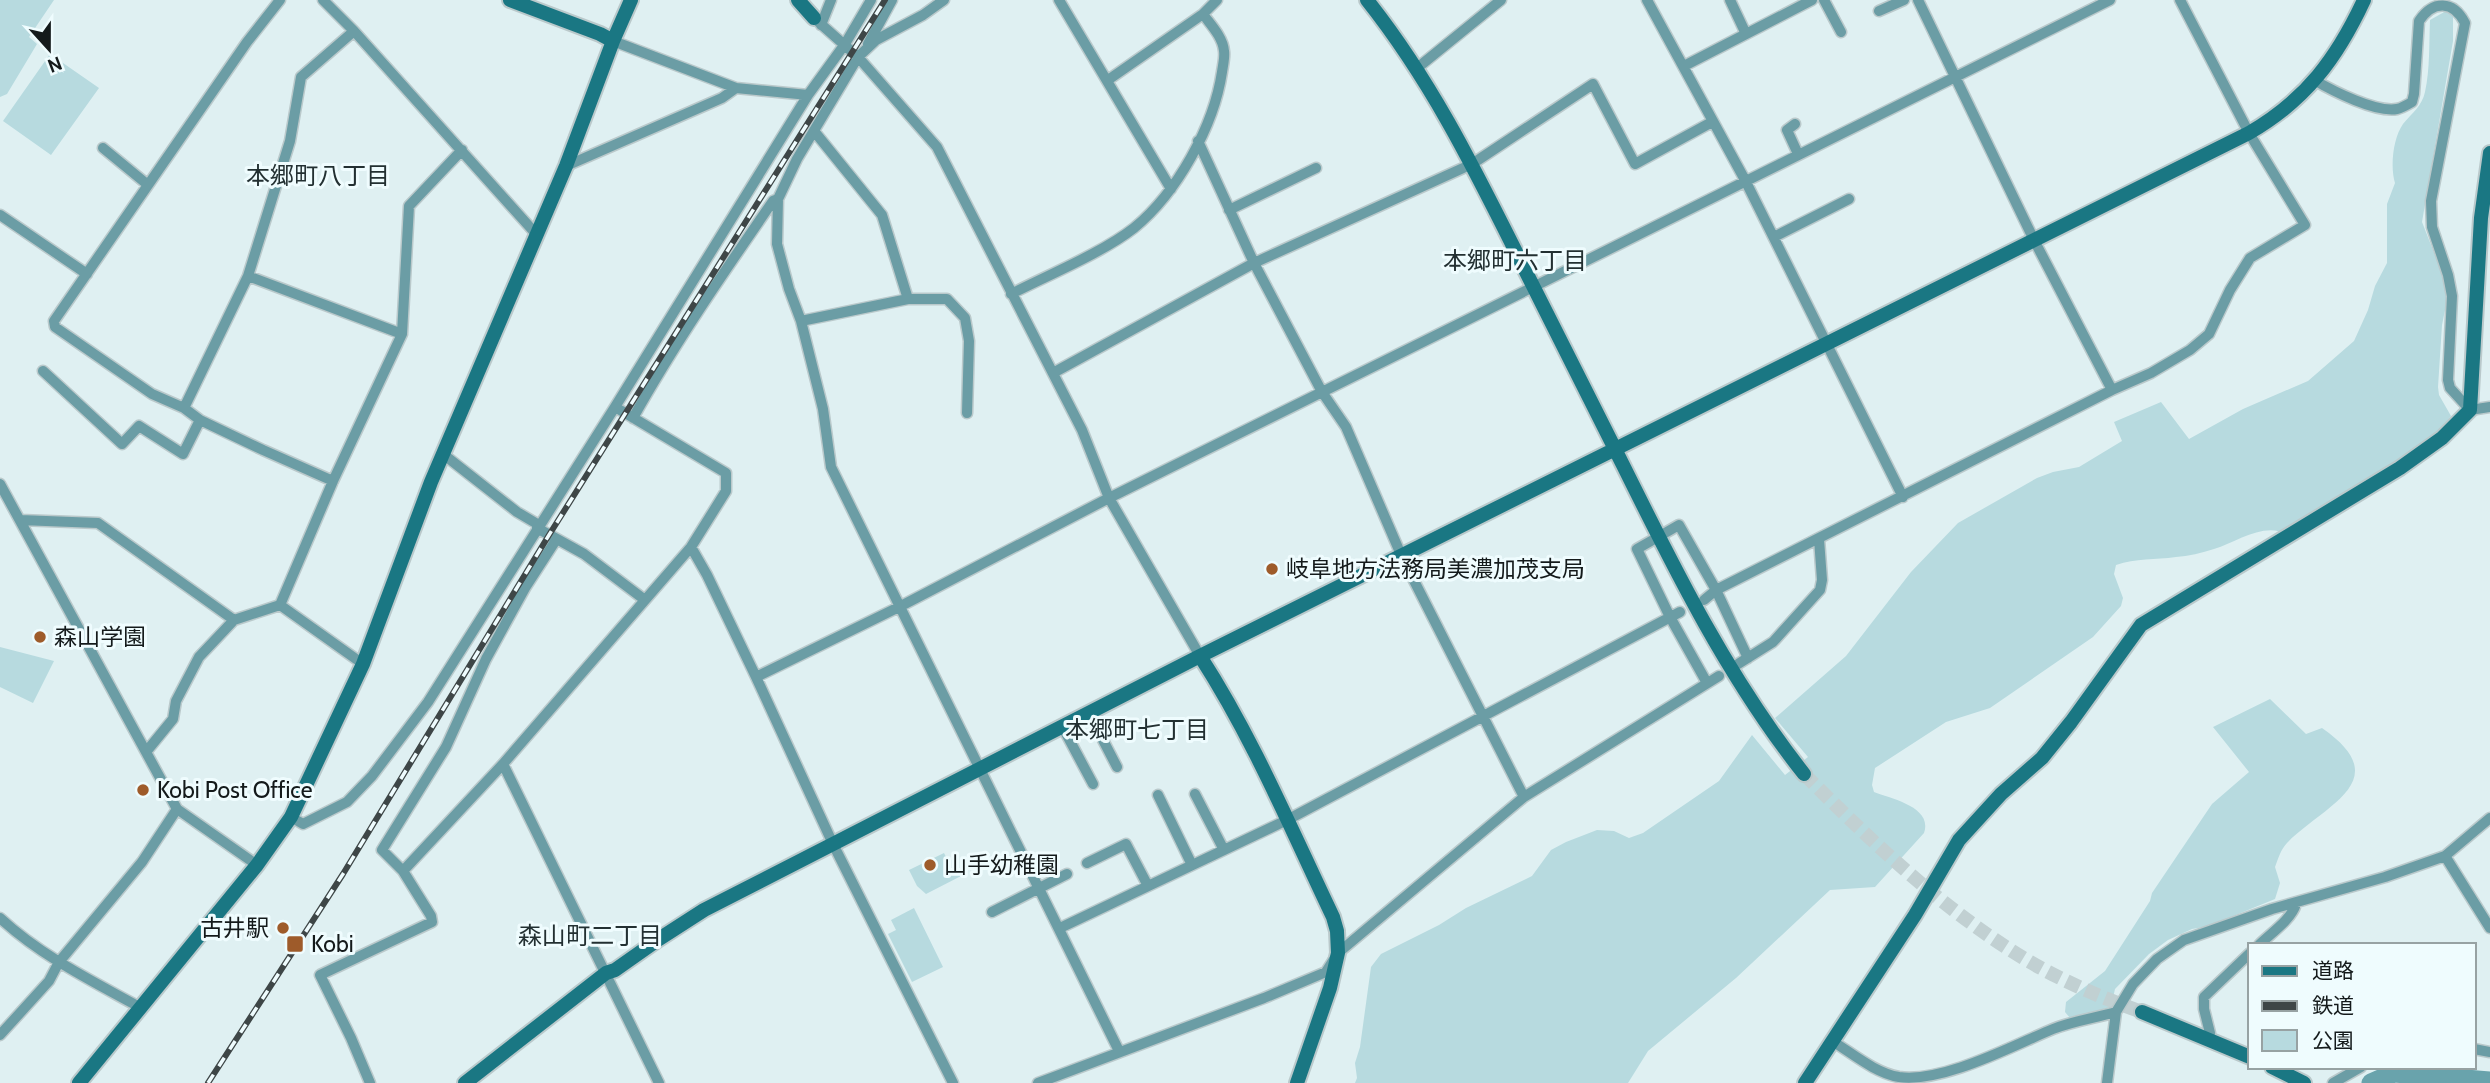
<svg xmlns="http://www.w3.org/2000/svg" width="2490" height="1083" font-family="Cabin,'Noto Sans JP',sans-serif">
	<style>
		.green { fill: #b7dadf }
		.lines { fill: none; stroke-linecap: round; stroke-linejoin: round }
		.river { stroke: #69a3ac; stroke-width: 19 }
		.secondary-tunnel { stroke: #c1d0d2; stroke-width: 14; stroke-dasharray: 14 7; stroke-linecap: butt }
		.street-casing { stroke: #bac9cb; stroke-width: 13 }
		.secondary-casing { stroke: #bac9cb; stroke-width: 18 }
		.street { stroke: #6b9da5; stroke-width: 10 }
		.secondary { stroke: #1a7783; stroke-width: 14 }
		.rail-casing { stroke: #3e4647; stroke-width: 6 }
		.rail { stroke: #effcfe; stroke-width: 3.5; stroke-dasharray: 10; stroke-linecap: butt }
		.poi-dot { fill: #9e5b2a; stroke: #effcfe; stroke-width: 2.5 }
		.labels { text-anchor: middle; dominant-baseline: central; stroke-width: 6; stroke-linejoin: round; paint-order: stroke }
		.poi-label { font-size: 23px; fill: #141a1b; stroke: #effcfe; text-anchor: start }
		.neighbourhood-label { font-size: 24px; fill: #233032; stroke: #effcfe }
	</style>
	<rect width="100%" height="100%" fill="#dff0f2"/>
	<path class="green" d="M0,0H54L29,37L37,44L7,94L0,97Z
		M2446,11L2453,14V41L2422,222L2446,283L2447,300L2442,325L2438,387L2439,395L2451,416L2430,443L2350,508L2287,534C2263,522 2237,542 2214,549C2202,553 2188,556 2176,557C2155,560 2136,558 2116,565L2114,574L2123,598L2121,606L2093,637L1990,708L1946,722L1875,768L1872,785L1874,792C1892,799 1933,807 1924,833L1875,887L1830,890L1736,978L1648,1051L1628,1083H1355L1357,1078L1355,1063L1360,1047L1371,967L1381,954L1439,925L1466,908L1532,876L1551,850L1566,842L1597,830L1614,831L1629,838L1643,833L1719,781L1752,735L1785,775L1808,757L1775,718L1846,656L1911,572L1958,523L2037,478L2053,472L2079,467L2122,441L2114,422L2161,402L2189,439L2243,409L2308,381L2354,341L2368,310L2375,286L2387,263V204L2395,183C2390,167 2393,138 2403,124C2412,113 2422,106 2425,92C2430,69 2429,43 2430,20Z
		M50,54L99,88L51,155L3,121Z
		M0,647L54,661L33,703L0,687Z
		M2270,699L2306,734L2322,728C2398,781 2324,805 2287,843C2281,849 2278,859 2275,867L2280,883L2275,899L2209,926L2192,929L2168,940L2149,954L2115,989L2111,1007L2070,1018L2065,1012L2066,1002L2105,971L2150,901L2152,893L2212,804L2249,772L2213,727Z
		M944,853L948,861L954,859L963,875L926,894L917,886L909,870Z
		M914,908L943,967L912,982L888,934L896,930L891,920Z
		M2412,1067H2460L2490,1074V1083H2399V1076Z"/>
	<g class="lines">
		<path class="river" d="M2371,1083L2394,1073L2490,1081"/>
		<path class="secondary-tunnel" d="M1804,774C1872,842 1942,909 2025,959C2062,981 2102,998 2142,1012"/>
		<g class="street-casing">
			<path id="street" d="M280,0L247,42L54,321L55,327L152,394L184,408L200,420L263,450L333,481
				M323,0L354,31L537,235
				M944,0L923,15L876,40L858,57L797,159L778,199L777,244L789,289L801,321L823,409L831,467L1119,1051
				M1059,0L1171,189
				M1647,0L1745,180L1903,497
				M1730,0L1746,34
				M1824,0L1841,32
				M1918,0L2034,240L2112,390
				M1879,11L1904,0
				M814,18L858,57L937,147L1082,430L1109,498L1200,656
				M821,25L831,0
				M613,41L736,88L808,95
				M868,44L892,0
				M1684,66L1812,0
				M1416,69L1501,0
				M1108,80L1203,14L1217,0
				M2314,80C2333,91 2376,113 2397,109C2402,108 2407,105 2412,102L2414,94L2419,21C2433,0 2453,0 2465,23L2431,201L2432,227L2448,275L2452,296L2448,380L2450,388L2470,410L2490,407
				M1795,124L1787,130L1798,154
				M814,131L882,215L908,299
				M1198,141L1254,263L1322,392L1346,427L1402,557L1524,797
				M103,148L148,185
				M566,166L722,98L736,88
				M1229,210L1316,168
				M0,215L87,274
				M1774,237L1849,199
				M248,276L290,141L301,77L354,31
				M1011,294C1048,275 1102,253 1134,228C1177,193 1214,126 1222,72C1223,65 1225,57 1224,51C1223,37 1210,24 1203,14
				M801,321L908,299H947L965,318L969,341L967,413
				M43,371L122,444L139,426L183,454L200,420
				M1053,373L1254,263L1472,164L1593,84L1635,164L1712,122
				M184,408L248,276L402,334
				M633,418C675,343 724,272 773,201L778,199
				M443,454L517,512L539,525
				M0,484L177,809L257,865
				M20,520L98,523L234,620
				M537,528L584,554L645,600
				M691,547L707,575L756,677L833,844L953,1083
				M1704,600L1716,590L2112,390L2151,373L2190,350L2209,334L2230,290L2250,258L2305,225L2249,133L2180,0
				M280,605L363,664
				M1738,664L1773,642L1820,590L1822,580L1819,539
				M756,677L899,607L1109,498L2110,0
				M1707,683L1670,617L1637,549L1679,525L1716,590L1748,658
				M1089,713L1117,767
				M1062,726L1093,784
				M146,752L173,719L176,701L199,657L234,620L280,605L333,481L402,334L409,206L462,150
				M503,764L659,1083
				M1195,794L1224,850
				M1158,795L1192,865
				M291,817L303,824L347,802L372,776L428,702L615,407L808,95L845,44L871,0
				M2445,856L2490,928
				M1087,863L1126,844L1148,886
				M403,871L382,850L446,747L486,659L525,588L556,540
				M992,912L1067,874
				M0,918C41,956 92,981 141,1008
				M1060,928L1287,820L1680,612
				M2259,945C2271,933 2291,920 2296,904
				M0,1035L49,981L59,962L142,862L177,809
				M2207,1039L2210,1033L2204,1009V997L2250,953
				M1832,1041C1852,1053 1875,1073 1899,1077C1943,1083 2012,1046 2053,1029C2073,1021 2095,1018 2116,1012
				M2474,1049L2490,1052
				M370,1083L351,1038L320,975L432,922L431,916L403,871L503,764L691,547L726,491V473L615,407
				M1038,1083L1264,998L1326,972L1338,953L1524,797L1719,676
				M2107,1083L2116,1012L2133,984L2157,959L2184,940L2272,909L2385,877L2445,856L2490,818
				M2333,1083L2361,1067"/>
		</g>
		<g class="secondary-casing">
			<path id="secondary" d="M510,0L600,34L613,41
				M798,0L814,18
				M1367,0C1429,78 1471,162 1515,250C1548,316 1582,382 1615,449C1671,562 1725,674 1804,774
				M1200,656C1253,738 1291,829 1333,917L1337,931L1338,953L1330,988L1297,1083
				M2142,1012L2250,1057
				M2272,1067L2304,1083
				M79,1083L257,865L291,817L363,664L431,482L566,166L613,41L631,0
				M465,1083L606,973L615,970L659,939L704,910L1200,656L2249,133C2306,100 2337,58 2364,0
				M1805,1083L1915,915L1959,840L2001,794L2042,758L2071,722L2141,625L2400,468L2442,438L2470,410L2481,218L2490,153"/>
		</g>
		<use href="#street" class="street"/>
		<use href="#secondary" class="secondary"/>
		<g class="rail-casing">
			<path id="rail" d="M208,1083L343,874L549,535L885,0"/>
		</g>
		<use href="#rail" class="rail"/>
	</g>
	<g class="poi-dot">
		<circle cx="1272" cy="569" r="7"/>
		<circle cx="40" cy="637" r="7"/>
		<circle cx="143" cy="790" r="7"/>
		<circle cx="930" cy="865" r="7"/>
		<circle cx="283" cy="928" r="7"/>
		<rect x="286" y="935" width="18" height="18" rx="3.5"/>
	</g>
	<g class="labels">
		<g class="poi-label">
			<text x="1286" y="569">岐阜地方法務局美濃加茂支局</text>
			<text x="54" y="637">森山学園</text>
			<text x="157" y="790">Kobi Post Office</text>
			<text x="944" y="865">山手幼稚園</text>
			<text x="269" y="928" text-anchor="end">古井駅</text>
			<text x="311" y="944">Kobi</text>
		</g>
		<g class="neighbourhood-label">
			<text x="318" y="175">本郷町八丁目</text>
			<text x="1515" y="260">本郷町六丁目</text>
			<text x="1137" y="729">本郷町七丁目</text>
			<text x="590" y="935">森山町二丁目</text>
		</g>
	</g>
	<rect x="2248" y="943" width="228" height="126" fill="#effcfe" stroke="#97a2a3" stroke-width="2"/>
	<rect x="2262" y="966" width="35" height="10" fill="#1a7783" stroke="#97a2a3" stroke-width="2"/>
	<text x="2312" y="978" font-size="21" fill="#141a1b">道路</text>
	<rect x="2262" y="1001" width="35" height="10" fill="#3e4647" stroke="#97a2a3" stroke-width="2"/>
	<text x="2312" y="1013" font-size="21" fill="#141a1b">鉄道</text>
	<rect x="2262" y="1030" width="35" height="21" fill="#b7dadf" stroke="#97a2a3" stroke-width="2"/>
	<text x="2312" y="1048" font-size="21" fill="#141a1b">公園</text>
	<g transform="translate(49 49) rotate(159)" stroke="#effcfe" stroke-width="5" paint-order="stroke">
	<path d="M0-5L12 26L0 18L-12 26Z" fill="#141a1b"/>
	<text y="-10" font-size="19" font-weight="bold" text-anchor="middle" fill="#141a1b">N</text>
	</g>
</svg>
